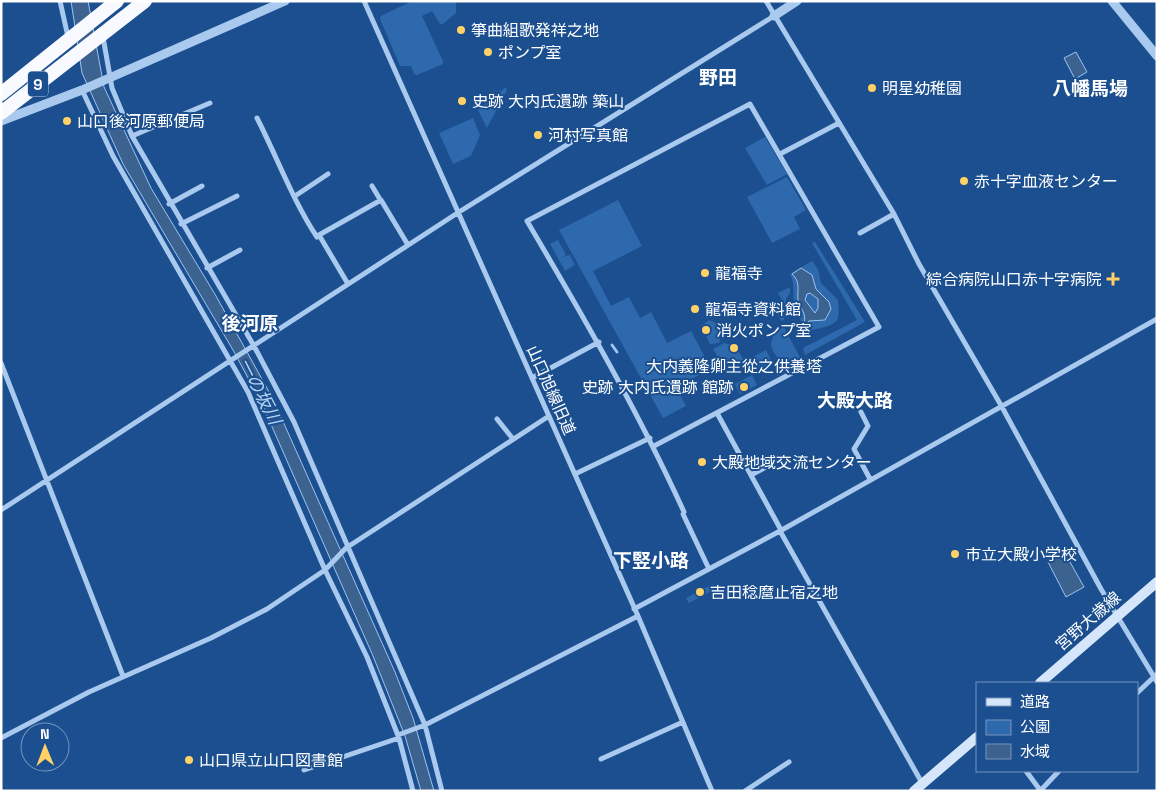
<svg xmlns="http://www.w3.org/2000/svg" width="1158" height="792" font-family="'Space Grotesk','Noto Sans JP',sans-serif">
	<style>
		.green { fill: #2e69ad }
		.water { fill: #3c6290; stroke: #9cc4f0; fill-rule: evenodd }
		.lines { fill: none; stroke-linecap: round; stroke-linejoin: round }
		.stream { stroke: #9cc4f0; stroke-width: 3 }
		.minor { stroke: #a9c9ee; stroke-width: 5 }
		.tertiary { stroke: #a9c9ee; stroke-width: 9 }
		.secondary { stroke: #d6e6fa; stroke-width: 10 }
		.trunk { stroke: #f8faff; stroke-width: 14 }
		.poi-dot { fill: #ffd166; stroke: #1b4f8f; stroke-width: 2 }
		.labels { text-anchor: middle; dominant-baseline: central; stroke-width: 4; stroke-linejoin: round; paint-order: stroke }
		.shield { fill: #1b4f8f; stroke: #bbcadd; stroke-width: 1 }
		.shield-label { font-size: 15px; font-weight: bold; fill: #fff }
		.poi-label { font-size: 16px; fill: #fff; stroke: #1b4f8f; text-anchor: start }
		.street-label { font-size: 16px; fill: #fff; stroke: #1b4f8f }
		.water-label { font-size: 18px; font-style: italic; fill: #b5d3f5; stroke: #1b4f8f }
		.quarter-label { font-size: 19px; font-weight: bold; fill: #fff; stroke: #1b4f8f }
	</style>
	<rect width="100%" height="100%" fill="#1b4f8f"/>
	<path class="green" d="M412,1H456V13L443,24H440L432,11L422,16L443,61V64L417,75L414,74L411,66H400L380,19L381,16Z
		M506,87L507,90L487,128L478,110Z
		M473,118L480,135L471,156L453,164L439,133Z
		M765,137L787,174L767,185L745,148Z
		M787,177L806,210L794,217L800,229L772,243L747,197Z
		M618,200L642,246L593,271L611,306L629,297L640,318L651,312L667,343L691,331L711,369L676,387L686,406L663,418L559,230Z
		M558,240L566,255L562,257L570,255L575,265L565,271L550,244Z
		M815,242L865,322L805,355L803,348L857,320L812,243Z
		M812,261L818,269L821,283L838,300C838,305 840,316 837,320C831,329 808,329 797,334L795,327L801,322C800,314 795,309 794,302C792,289 796,288 790,274Z
		M790,287V293L786,299L784,320L781,321L774,305L782,300L778,293Z
		M709,320L719,324L722,332L719,343L710,344L701,326Z
		M784,327L803,363L777,376C786,360 774,359 771,345C771,342 773,336 774,333Z
		M724,343L735,346L745,362L744,364L727,372L713,349Z
		M766,350L772,362L759,369L753,357Z
		M752,375L757,385L740,394L735,384Z
		M713,584L715,589L689,603L686,598Z"/>
	<path class="water" d="M71,1H88L104,87L151,188L216,296L273,399L395,672L413,718L434,791H421L405,736L373,656L262,404L233,350L123,164L82,73Z
		M1076,52L1087,72L1075,79L1064,58Z
		M801,268L812,275L816,289L829,302L831,309L825,320L809,321L801,329L799,326L804,323C807,313 800,309 798,300C797,290 801,282 792,274ZM810,293L818,299V308L815,313L805,300L807,294Z
		M1065,553L1084,587L1066,597L1048,562Z"/>
	<g class="lines">
		<path class="stream" d="M612,345L617,352"/>
		<path class="minor" d="M60,1L68,37
			M364,1L638,616L712,791
			M766,1L894,214L919,264L1002,407L1101,589L1157,682
			M103,37L112,88L132,136L254,346L294,422L425,725L442,791
			M82,90L113,156L248,392L325,570L367,657L399,738L413,791
			M257,118C277,157 293,201 317,237L319,235
			M132,136L210,103
			M780,154L839,123
			M372,186L381,201
			M295,196L328,174
			M169,204L202,186
			M181,224L237,196
			M860,233L894,214
			M207,268L240,250
			M348,284L319,235L381,200L408,245
			M1,363L123,676
			M532,378L599,342
			M861,412L868,426L854,449L870,479
			M717,413L781,530
			M497,419L513,439
			M654,446L879,327L750,104L527,221C583,316 638,411 684,512L683,514L709,569
			M575,474L650,438
			M751,475L766,467
			M1,510L459,212L774,16
			M780,531L922,783
			M634,609L780,531L1157,319
			M1137,693L1157,674
			M398,735L425,725L638,616
			M1,738L89,692L211,638L267,609L325,570L346,548L549,416
			M601,759L683,722
			M304,770L399,738
			M1026,771L1040,790
			M745,791L789,762
			M1040,791L1059,771"/>
		<path class="tertiary" d="M1112,1L1157,56
			M774,16L797,1
			M1,121L82,90L285,1"/>
		<path class="secondary" d="M1040,683L1157,582
			M914,791L977,737"/>
		<path class="trunk" d="M1,94L117,1
			M1,113L145,1"/>
	</g>
	<g class="poi-dot">
		<circle cx="461" cy="30" r="5"/>
		<circle cx="488" cy="52" r="5"/>
		<circle cx="872" cy="88" r="5"/>
		<circle cx="462" cy="101" r="5"/>
		<circle cx="67" cy="121" r="5"/>
		<circle cx="538" cy="135" r="5"/>
		<circle cx="964" cy="181" r="5"/>
		<circle cx="705" cy="273" r="5"/>
		<path d="M1110.5 271.5h5v5h5v5h-5v5h-5v-5h-5v-5h5z"/>
		<circle cx="695" cy="309" r="5"/>
		<circle cx="706" cy="330" r="5"/>
		<circle cx="734" cy="348" r="5"/>
		<circle cx="744" cy="387" r="5"/>
		<circle cx="702" cy="462" r="5"/>
		<circle cx="955" cy="554" r="5"/>
		<circle cx="700" cy="592" r="5"/>
		<circle cx="189" cy="760" r="5"/>
	</g>
	<g class="labels">
		<rect class="shield" x="28" y="71.5" width="20" height="25" rx="4"/>
		<g class="shield-label">
			<text x="38" y="84">9</text>
		</g>
		<g class="poi-label">
			<text x="471" y="30">箏曲組歌発祥之地</text>
			<text x="498" y="52">ポンプ室</text>
			<text x="882" y="88">明星幼稚園</text>
			<text x="472" y="101">史跡 大内氏遺跡 築山</text>
			<text x="77" y="121">山口後河原郵便局</text>
			<text x="548" y="135">河村写真館</text>
			<text x="974" y="181">赤十字血液センター</text>
			<text x="715" y="273">龍福寺</text>
			<text x="1102" y="279" text-anchor="end">綜合病院山口赤十字病院</text>
			<text x="705" y="309">龍福寺資料館</text>
			<text x="716" y="330">消火ポンプ室</text>
			<text x="734" y="366" text-anchor="middle">大内義隆卿主從之供養塔</text>
			<text x="734" y="387" text-anchor="end">史跡 大内氏遺跡 館跡</text>
			<text x="712" y="462">大殿地域交流センター</text>
			<text x="965" y="554">市立大殿小学校</text>
			<text x="710" y="592">吉田稔麿止宿之地</text>
			<text x="199" y="760">山口県立山口図書館</text>
		</g>
		<g class="street-label">
			<text transform="translate(551 390) rotate(66)">山口旭線旧道</text>
			<text transform="translate(1088 621) rotate(-41)">宮野大歳線</text>
		</g>
		<g class="water-label">
			<text transform="translate(260 391) rotate(63)">一の坂川</text>
		</g>
		<g class="quarter-label">
			<text x="718" y="77">野田</text>
			<text x="1090" y="88">八幡馬場</text>
			<text x="250" y="323">後河原</text>
			<text x="855" y="400">大殿大路</text>
			<text x="651" y="560">下竪小路</text>
		</g>
	</g>
	<rect width="1158" height="792" fill="none" stroke="#ffffff" stroke-width="5"/>
	<rect x="976" y="682" width="162" height="90" fill="#1b4f8f" stroke="#7695bc"/>
	<rect x="986" y="698" width="25" height="8" fill="#d6e6fa" stroke="#7695bc"/>
	<text x="1020" y="707" font-size="15" fill="#ffffff">道路</text>
	<rect x="986" y="720" width="25" height="15" fill="#2e69ad" stroke="#7695bc"/>
	<text x="1020" y="732" font-size="15" fill="#ffffff">公園</text>
	<rect x="986" y="744" width="25" height="15" fill="#3c6290" stroke="#7695bc"/>
	<text x="1020" y="757" font-size="15" fill="#ffffff">水域</text>
	<g transform="translate(45 747) rotate(359)"><circle r="24" fill="#1b4f8f" stroke="#7695bc"/>
	<path d="M0-4L9 19L0 12L-9 19Z" fill="#ffd166"/>
	<text y="-8" font-size="14" font-weight="bold" text-anchor="middle" fill="#ffffff">N</text>
	</g>
</svg>
